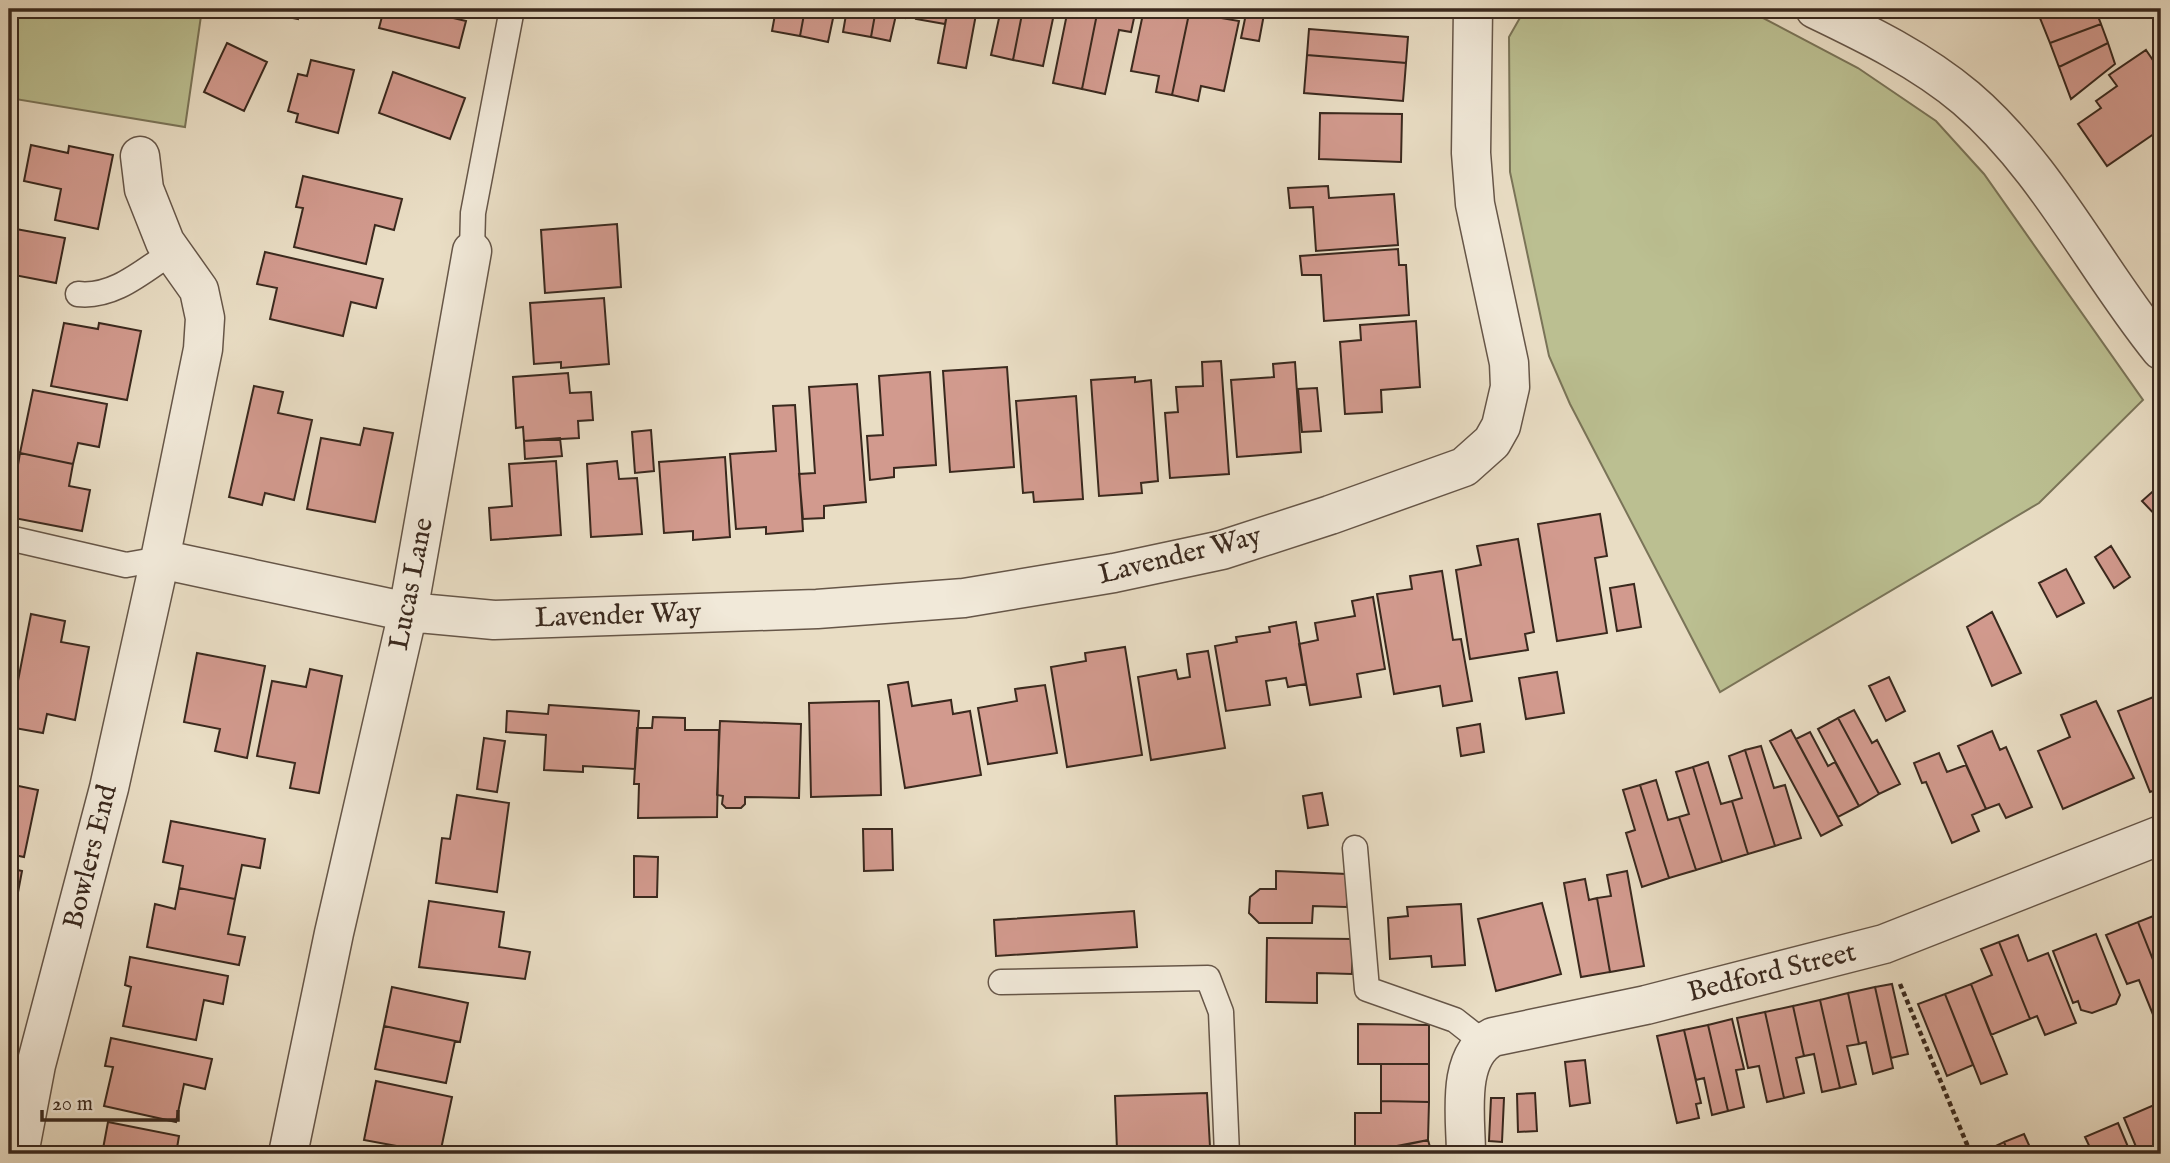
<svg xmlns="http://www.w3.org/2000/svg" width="2170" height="1163" font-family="'IM FELL English',serif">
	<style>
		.green { fill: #bbbf91; stroke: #7a7458; stroke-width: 2 }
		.building { fill: #d29a8e; stroke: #3a291e; stroke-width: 2 }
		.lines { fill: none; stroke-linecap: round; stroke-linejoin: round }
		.service-casing { stroke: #665648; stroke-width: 27 }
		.minor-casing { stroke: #665648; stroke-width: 41 }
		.path { stroke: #3a291e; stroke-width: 4.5; stroke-dasharray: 5 3.5; stroke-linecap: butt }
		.service { stroke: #f1e9d9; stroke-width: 24 }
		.minor { stroke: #f1e9d9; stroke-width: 38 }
		.labels { text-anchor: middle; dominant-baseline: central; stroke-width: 5; stroke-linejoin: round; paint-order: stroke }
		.street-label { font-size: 28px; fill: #3a291e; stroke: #f1e9d9 }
	</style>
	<rect width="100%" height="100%" fill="#e9ddc4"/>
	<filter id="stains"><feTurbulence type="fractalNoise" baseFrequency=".00286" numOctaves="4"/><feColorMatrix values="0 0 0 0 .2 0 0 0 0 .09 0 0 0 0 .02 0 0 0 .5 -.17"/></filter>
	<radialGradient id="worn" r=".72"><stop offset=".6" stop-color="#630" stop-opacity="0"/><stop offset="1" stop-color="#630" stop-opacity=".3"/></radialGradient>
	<path class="green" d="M9,9H202L185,127L9,98Z
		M1525,9H1746L1858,68L1936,121L1984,174L2143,400L2039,503L1720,692L1570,404L1549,356L1510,172L1509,37Z"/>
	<path class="building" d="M248,9H300L298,19Z
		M384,9H415L466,21L459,48L379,28Z
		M776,9H805L800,36L772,31Z
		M805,9H835L828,42L800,36Z
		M847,9H876L871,37L843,32Z
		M876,9H906L905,18L896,15L890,41L871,37Z
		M918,9H948L945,24L916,19Z
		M948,9H977L966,68L938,63Z
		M1001,9H1023L1013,60L991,55Z
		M1023,9H1055L1043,66L1013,60Z
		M1068,9H1098L1082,89L1053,83Z
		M1098,9H1136L1131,32L1119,30L1105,94L1082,89Z
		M1144,9H1190L1172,95L1156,92L1159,76L1131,71Z
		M1190,9H1217L1215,17L1239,21L1224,91L1201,86L1198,101L1172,95Z
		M1247,9H1265L1259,41L1241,38Z
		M2037,9H2066L2040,18Z
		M2066,9H2095L2101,24L2050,43L2040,18Z
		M2101,24L2108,43L2059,67L2050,43Z
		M1309,29L1408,37L1406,63L1307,55Z
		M227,43L267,62L244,111L204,92Z
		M2108,43L2115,64L2071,99L2059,67Z
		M2146,50L2161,72V129L2107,166L2078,124L2101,108L2096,101L2117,86L2109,75Z
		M1307,55L1406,63L1403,101L1304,93Z
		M311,60L354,70L338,133L296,122L298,114L288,111L298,74L307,76Z
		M393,72L465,98L450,139L379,113Z
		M1320,113L1402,114L1401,162L1319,159Z
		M31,145L68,153L69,146L113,155L98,229L55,220L61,189L24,181Z
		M303,176L402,199L394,230L375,225L366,264L294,247L303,208L296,207Z
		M1328,186L1329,198L1394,194L1398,245L1316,251L1313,207L1290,208L1288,188Z
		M617,224L621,287L545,293L541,230Z
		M16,229L65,238L56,283L9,274Z
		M1398,249L1399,265H1406L1409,315L1324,321L1321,275H1302L1300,256Z
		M265,252L383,279L376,308L351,302L343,336L270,319L277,288L257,284Z
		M604,298L609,364L561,368V362L534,364L530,303Z
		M1416,321L1420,387L1381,390L1382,412L1345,414L1340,342L1361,340L1360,325Z
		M64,323L98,329L99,323L141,331L127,400L51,386Z
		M1221,361L1229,474L1170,478L1165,413L1178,412L1176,387L1203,386L1202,362Z
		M1295,362L1301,452L1237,457L1231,380L1274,377L1273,364Z
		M1007,367L1014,467L950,472L943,371Z
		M930,372L936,465L894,468V477L870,480L867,436L883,435L879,376Z
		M568,373L570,393L591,392L593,420L578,421L579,438L524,441L523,427L516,428L513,377Z
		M1135,377V382L1151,380L1158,481L1141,483L1142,493L1099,496L1091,380Z
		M857,384L866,502L824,506V518L803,519L799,474L815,473L809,387Z
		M254,386L283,392L278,413L312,420L294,500L265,493L262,505L229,497Z
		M1317,388L1321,431L1302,432L1298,389Z
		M33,390L107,404L99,447L78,443L73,464L20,453Z
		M1076,396L1083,499L1034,502L1033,492L1023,493L1016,401Z
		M795,405L803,531L766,534V527L736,529L730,454L776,451L773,406Z
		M364,428L393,433L375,522L307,509L321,438L360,445Z
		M651,430L654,471L635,473L632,432Z
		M560,438L562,456L525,459L524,441Z
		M20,453L73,464L69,486L90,490L82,531L9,517Z
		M725,457L730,537L693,540V531L664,533L659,462Z
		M556,461L561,535L491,540L489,508L512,506L509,464Z
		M617,461L619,479L637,478L642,534L591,537L587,464Z
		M2160,485L2161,486V521L2142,501Z
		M1600,514L1607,556L1595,558L1607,633L1557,641L1538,524Z
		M1518,539L1534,632L1525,634L1528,650L1470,659L1456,570L1481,565L1477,546Z
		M2111,546L2130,577L2114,588L2095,557Z
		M2066,569L2084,603L2057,617L2039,583Z
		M1442,571L1453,640L1461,639L1472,701L1443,706L1440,686L1394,694L1377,594L1412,589L1410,576Z
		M1634,584L1641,627L1617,631L1610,588Z
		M1373,597L1385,669L1357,674L1361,697L1310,705L1299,644L1318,640L1315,623L1355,616L1352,601Z
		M1992,612L2021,673L1992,686L1967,627Z
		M31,614L65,621L61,642L89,647L75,720L47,714L43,733L9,727Z
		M1296,622L1306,684L1288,687L1286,678L1266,681L1270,705L1226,711L1215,646L1237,642L1236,637L1270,632L1269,627Z
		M1125,647L1142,755L1067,767L1051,667L1086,661L1085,653Z
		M1208,651L1225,748L1151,760L1138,677L1176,670L1178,679L1190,677L1187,654Z
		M197,653L265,666L247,758L215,751L220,729L184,722Z
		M310,669L342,676L319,793L290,788L295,763L257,756L272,681L306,687Z
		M1557,672L1564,713L1526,719L1519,678Z
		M1889,677L1905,711L1886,721L1869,686Z
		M908,682L912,706L951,700L953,714L970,711L981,775L905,788L888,685Z
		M1045,685L1057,753L988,764L978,708L1017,701L1015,689Z
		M2161,694V788L2150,792L2118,711Z
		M879,701L881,795L811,797L809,703Z
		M2096,701L2134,778L2063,809L2038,751L2070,737L2061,715Z
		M549,705L639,711L635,769L583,766V772L544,770L546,735L506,732L507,711L548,714Z
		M1854,710L1872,743L1877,740L1900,784L1879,794L1838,718Z
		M653,717L685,718V730H719L717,817L638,818L639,784H634L637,728H652Z
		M1838,718L1879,794L1859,806L1818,729Z
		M720,721L801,724L799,798L745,797V804L741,808H726L722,804L723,796L717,795Z
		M1480,724L1484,752L1461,756L1457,728Z
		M1791,730L1842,825L1821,836L1770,741Z
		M1992,731L2000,750L2006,747L2032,807L2006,818L1999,804L1986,809L1958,746Z
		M1810,732L1828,766L1835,762L1859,806L1838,817L1796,739Z
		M484,738L505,741L497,792L477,789Z
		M1761,746L1774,788L1785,785L1801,838L1775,846L1745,750Z
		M1745,750L1775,846L1748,854L1732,801L1742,798L1729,756Z
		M1939,753L1947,772L1966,765L1986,809L1972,815L1979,831L1952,843L1926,782L1922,783L1914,763Z
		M1708,762L1721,804L1732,801L1748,854L1722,862L1693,767Z
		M1693,767L1722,862L1696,870L1679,817L1689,814L1676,772Z
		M1656,780L1668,820L1679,817L1696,870L1669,878L1640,785Z
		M9,784L38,790L24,857L9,854Z
		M1640,785L1669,878L1642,887L1626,833L1635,830L1623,790Z
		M1322,793L1328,825L1308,828L1303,796Z
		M457,795L509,803L497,892L436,883L442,838L450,839Z
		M171,821L265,839L260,868L242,865L235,899L179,888L183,866L163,862Z
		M863,829H892L893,870L864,871Z
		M634,856L658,857L657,897H634Z
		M9,868L22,871L9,940Z
		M1276,871L1347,874V907L1313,906L1312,923H1259L1249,913L1250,897L1260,889H1276Z
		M1627,871L1644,966L1610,972L1597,898L1611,896L1607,875Z
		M1585,879L1589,900L1597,898L1610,972L1581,977L1564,883Z
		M179,888L235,899L228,934L245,937L239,965L147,947L155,904L175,909Z
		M429,901L504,912L499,947L530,952L525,979L419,967Z
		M1542,903L1561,974L1496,991L1478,919Z
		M1461,904L1465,965L1432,967L1431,956L1390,959L1388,918L1408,916L1407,907Z
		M1134,911L1137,947L996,956L994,920Z
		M2161,913V980L2138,922Z
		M2138,922L2161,980V1020L2156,1022L2139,980L2127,984L2106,935Z
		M2096,934L2120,995L2116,1004L2092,1013L2081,1010L2078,1001L2073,1003L2053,951Z
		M2018,935L2028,961L2048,953L2076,1023L2045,1035L2037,1016L2030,1019L1999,942Z
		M1267,938L1353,939L1352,974L1317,973V1003L1266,1002Z
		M1999,942L2030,1019L1991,1035L1971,984L1992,975L1981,949Z
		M130,957L228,976L223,1004L204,1000L196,1040L123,1026L131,987L125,985Z
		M1892,984L1908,1054L1891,1058L1875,987Z
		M1971,984L2007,1074L1981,1084L1945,994Z
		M392,987L468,1003L460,1042L384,1026Z
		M1875,987L1893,1068L1873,1074L1866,1042L1859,1044L1848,993Z
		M1848,993L1859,1044L1847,1046L1856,1084L1840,1088L1820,1000Z
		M1945,994L1973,1065L1947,1076L1918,1004Z
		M1820,1000L1840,1088L1822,1092L1814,1054L1804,1056L1793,1006Z
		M1793,1006L1804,1056L1796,1058L1804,1093L1784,1098L1765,1012Z
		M1765,1012L1784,1098L1767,1102L1759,1066L1748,1068L1737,1018Z
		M1732,1019L1744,1069L1736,1070L1744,1107L1728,1111L1708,1025Z
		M1358,1024L1429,1025V1064H1358Z
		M1708,1025L1728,1111L1712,1115L1704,1078L1696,1080L1684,1030Z
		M384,1026L455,1041L446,1083L375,1069Z
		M1684,1030L1701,1103L1696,1104L1699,1118L1677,1123L1657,1036Z
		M111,1038L212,1059L205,1089L184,1084L176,1122L104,1106L113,1067L105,1066Z
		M1585,1060L1590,1103L1570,1106L1565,1062Z
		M1381,1064H1429V1102L1381,1101Z
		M376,1081L452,1097L440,1154L364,1140Z
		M1207,1093L1210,1147L1173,1148V1154H1153V1149L1117,1150L1115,1096Z
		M1535,1093L1537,1131L1518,1132L1517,1094Z
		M1491,1098H1504L1502,1142L1489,1141Z
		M1381,1101L1429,1102L1428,1140L1355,1154V1113H1381Z
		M2161,1102V1145L2139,1154L2124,1118Z
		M108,1122L179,1136L176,1154H102Z
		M2118,1123L2131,1154H2093L2085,1137Z
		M2024,1134L2033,1154H2009L2004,1142Z
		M1428,1140L1432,1154H1363Z
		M2004,1142L2009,1154H1986L1985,1151Z"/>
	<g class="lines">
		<g class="service-casing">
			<path id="service" d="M472,251L473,213L512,9
				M78,294C114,298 143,271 172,252
				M9,538L126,565L160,559
				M1355,848L1367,989L1455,1020L1483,1042
				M1001,982L1208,978L1221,1012L1227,1154"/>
		</g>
		<g class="minor-casing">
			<path id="minor" d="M1815,9C1867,34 1921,60 1966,98C2047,167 2095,269 2161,350
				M140,156L144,189L165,242L199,290L205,318L203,349L160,559
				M19,1154L36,1065L109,788L160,559L408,612L494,620L817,609L964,598L1114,573L1222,550L1330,515L1464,467L1492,442L1501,426L1510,387L1509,363L1475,204L1471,153L1473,9
				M288,1154L334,933L408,612L472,251
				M1466,1154C1466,1119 1455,1056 1493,1037L1646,1005L1884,944L2161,835"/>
		</g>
		<path class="path" d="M1900,984L1971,1154"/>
		<use href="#service" class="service"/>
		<use href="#minor" class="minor"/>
	</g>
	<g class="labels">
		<g class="street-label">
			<text transform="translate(1180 556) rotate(-14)">Lavender Way</text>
			<text transform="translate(412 584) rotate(-79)">Lucas Lane</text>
			<text transform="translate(618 616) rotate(-2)">Lavender Way</text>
			<text transform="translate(91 857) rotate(-76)">Bowlers End</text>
			<text transform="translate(1772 973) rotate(-14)">Bedford Street</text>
		</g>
	</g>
	<rect width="2170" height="1163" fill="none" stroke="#e9ddc4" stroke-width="35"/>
	<rect x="10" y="10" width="2149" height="1142" fill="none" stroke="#3a291e" stroke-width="3.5"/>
	<rect x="18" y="18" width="2135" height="1128" fill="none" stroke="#3a291e" stroke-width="2"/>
	<path d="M42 1110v10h136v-10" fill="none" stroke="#3a291e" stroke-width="3.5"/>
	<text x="52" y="1110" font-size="21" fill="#3a291e" stroke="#f1e9d9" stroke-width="5" paint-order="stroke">20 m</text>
	<rect width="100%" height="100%" filter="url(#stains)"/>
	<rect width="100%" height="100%" fill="url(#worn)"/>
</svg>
